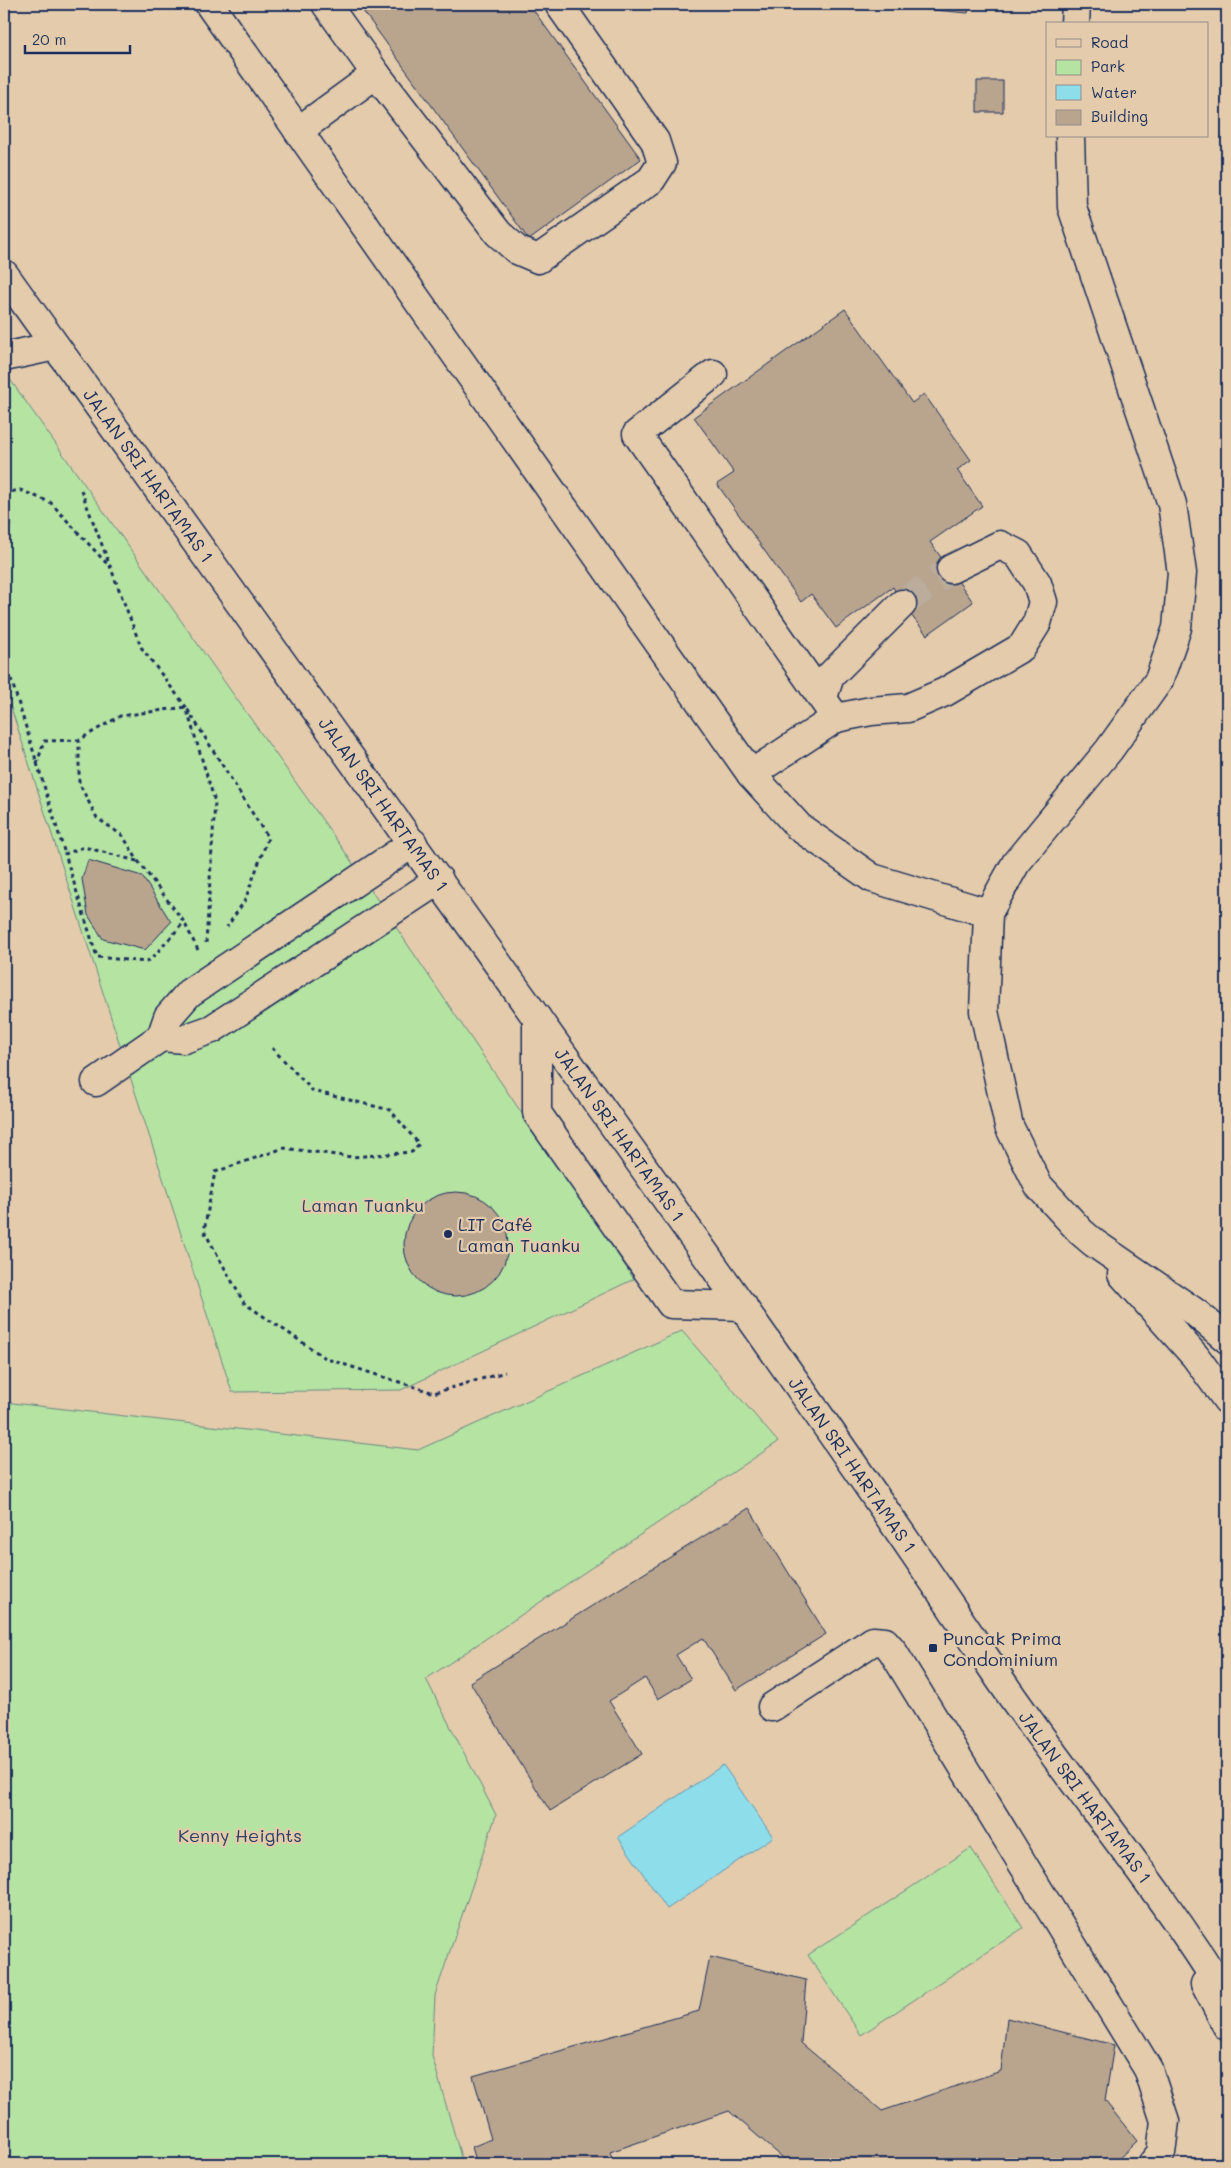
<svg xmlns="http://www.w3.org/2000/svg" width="1231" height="2168" font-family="Mali,sans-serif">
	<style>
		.green { fill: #b5e3a2; stroke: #688980 }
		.water { fill: #8eddeb; stroke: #6097b3 }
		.building { fill: #b9a48e; stroke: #1b2f5e }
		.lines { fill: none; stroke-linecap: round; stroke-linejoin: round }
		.minor-tunnel { stroke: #bbac9c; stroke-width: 28; stroke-dasharray: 28 14; stroke-linecap: butt }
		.minor-casing { stroke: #1b2f5e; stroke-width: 31 }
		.path { stroke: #1b2f5e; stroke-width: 3; stroke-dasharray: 4 4; stroke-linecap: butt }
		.minor { stroke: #e3cbab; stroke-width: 28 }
		.poi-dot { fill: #1b2f5e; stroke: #e3cbab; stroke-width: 2 }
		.labels { text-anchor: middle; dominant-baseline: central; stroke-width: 4.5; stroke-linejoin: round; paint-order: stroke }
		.street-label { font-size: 18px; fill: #1b2f5e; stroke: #e3cbab }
		.park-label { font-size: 18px; fill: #2a4165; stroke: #e3cbab }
		.poi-label { font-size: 18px; fill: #1b2f5e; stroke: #e3cbab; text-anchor: start }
	</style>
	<rect width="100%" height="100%" fill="#e3cbab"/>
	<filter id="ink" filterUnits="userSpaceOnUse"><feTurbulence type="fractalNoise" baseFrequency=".02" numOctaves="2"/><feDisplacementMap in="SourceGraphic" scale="10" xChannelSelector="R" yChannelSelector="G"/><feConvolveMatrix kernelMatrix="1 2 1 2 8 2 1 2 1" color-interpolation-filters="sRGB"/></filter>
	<g filter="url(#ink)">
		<path class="green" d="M4,371L343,849L634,1279L401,1390L232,1392L4,686Z
			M682,1331L778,1442L426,1679L496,1815L435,1995L432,2056L463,2164H4V1402L418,1450Z
			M971,1848L1023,1928L861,2035L808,1955Z"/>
		<path class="water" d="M723,1765L773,1837L667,1909L618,1837Z"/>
		<path class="building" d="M358,4H529L641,159L529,240Z
			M911,4H969L968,13L911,8Z
			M977,81H1003V112H977Z
			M845,309L912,403L924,394L971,460L957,470L982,506L930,542L973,602L927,635L902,604L893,587L836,628L811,594L801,602L717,484L734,473L694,417Z
			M88,860L142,876L171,922L145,950L103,939L88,915L82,879Z
			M404 1244a52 52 0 1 1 104 0a52 52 0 1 1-104 0Z
			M749,1508L826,1634L736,1690L703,1638L676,1655L691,1679L658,1699L645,1678L609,1701L642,1754L550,1811L470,1682Z
			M710,1957L806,1980L801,2043L882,2111L1001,2071L1007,2018L1114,2045L1105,2101L1137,2141L1113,2164H790L729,2111L610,2152L614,2164H477L472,2147L491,2139L473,2076L699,2011Z"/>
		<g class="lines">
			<path class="minor-tunnel" d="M902,604L951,569"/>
			<g class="minor-casing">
				<g id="minor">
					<path d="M209,4L751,774L799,827L872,878L988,913"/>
					<path d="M326,4L376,74L498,233L517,250L538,259L651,180L662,163L655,141L559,4"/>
					<path d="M1075,24L1076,4"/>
					<path d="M298,131L376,74"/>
					<path d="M1070,136L1072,207L1172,504L1182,573L1177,628L1159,680L1109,750L1016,863L988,913L984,1011L1009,1126L1038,1185L1081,1232L1094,1243L1196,1313L1227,1339"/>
					<path id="s1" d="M4,274C182,521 359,769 536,1017C691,1233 845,1449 993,1669C1068,1781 1157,1883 1227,1998"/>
					<path d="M4,357L55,346"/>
					<path d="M713,374L637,434L836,718L751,774"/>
					<path d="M823,697L830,676L902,604"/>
					<path d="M836,718L871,711L908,708L945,692L1022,647L1037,623L1043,602L1037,583L1018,554L1000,545L951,569"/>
					<path d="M537,1018V1113L671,1304L743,1306"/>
					<path d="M161,1037L184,1039L212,1029L439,880"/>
					<path d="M96,1082L161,1037L168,1017L189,993L413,843"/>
					<path d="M1122,1274L1195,1356L1227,1400"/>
					<path d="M772,1707L873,1641L885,1642L892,1650L1148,2069L1165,2121L1161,2153L1152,2164"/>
					<path d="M1205,1984L1227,2026"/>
				</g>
			</g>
			<path class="path" d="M81,490L141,647L186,707L215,802L206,943
				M4,493L20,490L50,502L109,566
				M4,507C11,519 11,530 4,541
				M4,656L65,854
				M37,764L44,741L79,740
				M137,861L84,847L65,854L97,957L146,962L155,955L184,922
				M198,950L184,922L138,861L123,836L97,818L79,783V740L120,716L186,707L268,838L245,900L227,927
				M272,1048L313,1091L390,1110L419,1144L412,1152L352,1157L284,1148L215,1172L204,1231L244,1303L327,1359L434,1393L505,1372"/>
			<use href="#minor" class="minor"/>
		</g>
	</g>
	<g class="poi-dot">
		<circle cx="448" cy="1234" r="5"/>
		<rect x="928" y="1643" width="10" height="10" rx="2.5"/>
	</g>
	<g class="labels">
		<g class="street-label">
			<text stroke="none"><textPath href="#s1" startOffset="248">JALAN SRI HARTAMAS 1</textPath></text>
			<text stroke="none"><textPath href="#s1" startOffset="652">JALAN SRI HARTAMAS 1</textPath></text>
			<text stroke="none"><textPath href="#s1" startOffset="1058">JALAN SRI HARTAMAS 1</textPath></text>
			<text stroke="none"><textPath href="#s1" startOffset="1462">JALAN SRI HARTAMAS 1</textPath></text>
			<text stroke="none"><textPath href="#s1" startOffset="1868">JALAN SRI HARTAMAS 1</textPath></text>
		</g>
		<g class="park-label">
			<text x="363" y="1205">Laman Tuanku</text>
			<text x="240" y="1835">Kenny Heights</text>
		</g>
		<g class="poi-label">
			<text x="458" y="1224">LIT Café<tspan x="458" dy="21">Laman Tuanku</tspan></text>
			<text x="943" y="1638">Puncak Prima<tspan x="943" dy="21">Condominium</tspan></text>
		</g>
	</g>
	<rect width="1231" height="2168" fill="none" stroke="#e3cbab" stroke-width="20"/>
	<rect x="10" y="10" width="1211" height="2148" fill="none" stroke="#1b2f5e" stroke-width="2" filter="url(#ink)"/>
	<rect x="1046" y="22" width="162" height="115" fill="#e3cbab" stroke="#938d8c"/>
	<rect x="1056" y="39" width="25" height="8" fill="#e3cbab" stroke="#938d8c"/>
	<text x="1091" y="48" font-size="15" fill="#1b2f5e">Road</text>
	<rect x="1056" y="60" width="25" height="15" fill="#b5e3a2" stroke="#938d8c"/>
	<text x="1091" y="72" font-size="15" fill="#1b2f5e">Park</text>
	<rect x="1056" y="85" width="25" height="15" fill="#8eddeb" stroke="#938d8c"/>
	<text x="1091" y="98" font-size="15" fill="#1b2f5e">Water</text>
	<rect x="1056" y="110" width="25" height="15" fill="#b9a48e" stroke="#938d8c"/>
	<text x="1091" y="122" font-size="15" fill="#1b2f5e">Building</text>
	<path d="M25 45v8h105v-8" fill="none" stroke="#1b2f5e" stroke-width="2.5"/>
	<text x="32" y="45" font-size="15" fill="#1b2f5e" stroke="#e3cbab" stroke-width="4" paint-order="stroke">20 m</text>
</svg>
